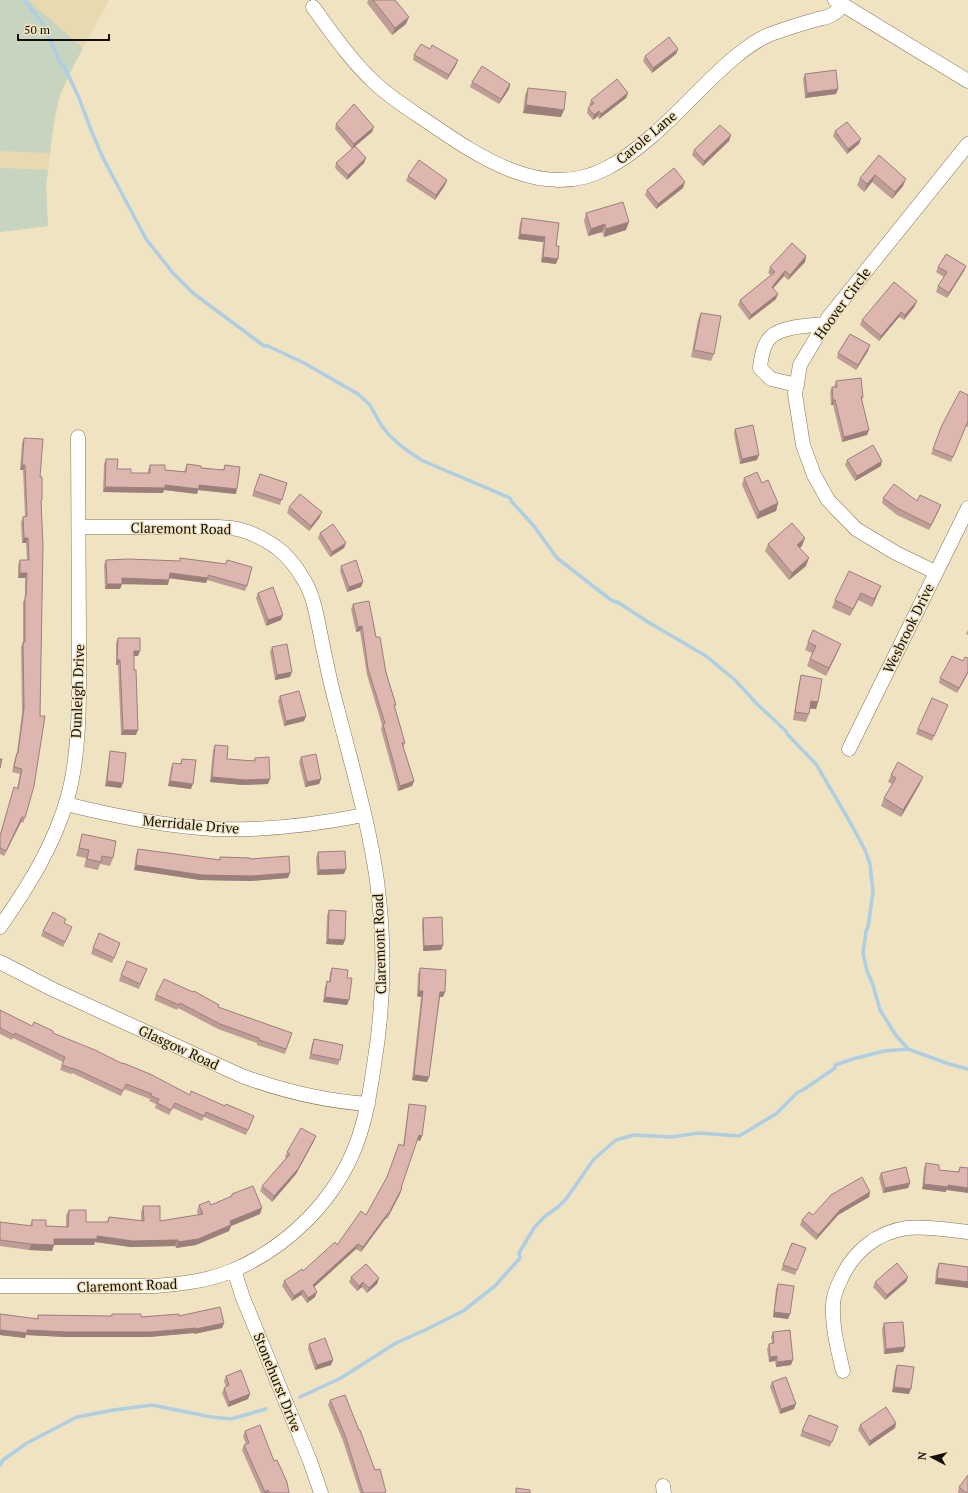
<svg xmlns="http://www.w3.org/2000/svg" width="968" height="1493" font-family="'PT Serif',serif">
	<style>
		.built { fill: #e8d9b0 }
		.green { fill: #c7d4bf }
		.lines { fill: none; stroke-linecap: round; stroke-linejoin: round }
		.stream { stroke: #adcee3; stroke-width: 3.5 }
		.minor-casing { stroke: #807557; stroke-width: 15 }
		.minor { stroke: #fff; stroke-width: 14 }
		.wall { fill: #be9d97 }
		.shaded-wall { fill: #9b7f7b }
		.building { fill: #ddb6b0; stroke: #9b7f7b }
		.labels { text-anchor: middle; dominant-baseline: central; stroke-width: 3; stroke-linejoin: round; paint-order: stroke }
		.street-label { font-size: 14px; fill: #140f05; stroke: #f0e3c2 }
	</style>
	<rect width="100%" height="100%" fill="#f0e3c2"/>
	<path class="built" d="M0,0H109L73,66L60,96L53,132L46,186L48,226L0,232Z"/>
	<path class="green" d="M0,0H28L83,48C75,63 66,79 60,95C54,113 52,134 50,153L0,151Z
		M0,168L48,170L46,186L48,226L0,232Z"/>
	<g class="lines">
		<path class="stream" d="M24,0L43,24L61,64L64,66L79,98L91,130L103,158L146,239L173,273L193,293L264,346H268L304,363L358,394L370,405L381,425L389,435L401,446L421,460L510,498L511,501L533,525L557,558L611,600L619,603L648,622L706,656L735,680L758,705L786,731L787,734L816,764L850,822L865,850L870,864L873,892L868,927L866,931L863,953L867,971L873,985L880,1010L895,1034L908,1049
			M300,1397L341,1378L396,1343L425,1330L463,1311L495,1286L520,1258L519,1253L534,1228L544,1217L558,1207L566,1199L594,1159L616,1140L634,1135L672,1137L699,1133L739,1136L776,1114L798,1092L803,1090L835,1068V1065L853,1059L884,1051L908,1049L949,1064L968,1069
			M0,1465L3,1460L27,1443L77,1417L114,1410L152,1405L211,1417L231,1419L266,1409"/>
		<g class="minor-casing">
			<path id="minor" d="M835,0L968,81
				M313,7C332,33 351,61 375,83C391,98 410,110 428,122C479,157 544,202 607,168C655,143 694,91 735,57C746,48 758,39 771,34C785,29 800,24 815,20C821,18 828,18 833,14C837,12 840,8 842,4
				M797,385L771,379L760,368C761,358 764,342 772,336C784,326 809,326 824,324
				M935,572L896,553L856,529L828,500L814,475L803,445L795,394L800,365L828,318L968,144
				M849,749L968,508
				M66,804C114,816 163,826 213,829C264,831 314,825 364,815
				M0,927C28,887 55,844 68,796C81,748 79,690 79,640C79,572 78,505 78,437
				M0,962L52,989L242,1076C283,1091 324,1101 368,1104
				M234,1270L243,1298L310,1461L321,1493
				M0,1286H155C181,1284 209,1281 234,1270C289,1246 335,1200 356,1145C366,1119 370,1092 374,1065C384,1005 385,941 377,881C369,823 352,767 338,711C331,687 326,662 321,637C317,618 314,596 304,580C297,568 287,555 276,547C263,538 247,530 231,528C213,526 194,527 177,527C144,527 111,527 79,527
				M843,1371C838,1350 832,1327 833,1305C833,1297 837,1287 841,1279C853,1252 877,1232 907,1228C927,1226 948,1230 968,1232
				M663,1486L664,1493"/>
		</g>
		<use href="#minor" class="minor"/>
	</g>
	<path class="wall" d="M368,0H395L406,24L392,35L367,3Z
		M430,49L458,60L456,65L447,80L413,60L414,55Z
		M678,49L676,54L652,73L643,61L645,56Z
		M805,74L838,89L836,94L805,98L803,79Z
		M472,82L510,84L509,89L499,104L470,87Z
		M528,88L561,117L523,113L525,95Z
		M628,93L626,98L599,119L598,116L593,120L587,113L588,108L590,106L589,105L591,100Z
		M336,124L372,132L355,146L366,158L364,163L347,180L335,168L336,163L352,149L335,129Z
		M835,131L859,144L847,154L833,136Z
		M731,135L729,141L703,166L692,155L694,150Z
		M879,155L903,186L892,199L872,182L864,192L857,185L860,178Z
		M408,176L447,180L445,185L435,200L406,181Z
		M683,188L656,209L645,195L647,190Z
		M586,213L626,230L604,237L602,232L588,236L584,221Z
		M522,218L556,246V264L541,262L543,242L518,239L520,223Z
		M806,256L805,262L788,280L784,276L773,288L776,299L749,320L738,305L740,300L771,275L768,273L770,267Z
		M966,266L964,271L947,298L936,292L938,286L944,277L936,272L938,267Z
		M915,306L904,320L899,317L879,341L860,325L862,320Z
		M701,313L714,354L711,361L691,357L698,320Z
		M868,351L856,370L837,358L838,353Z
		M836,381L863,397L862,400L867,435L842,442L833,405H831L830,392L832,387H834Z
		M968,395V427L966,426L951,462L931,454L942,425Z
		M735,429L757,460L740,464L734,434Z
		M24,438L40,477L41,504L25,818L23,823L21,822L4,856L0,854V835L14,787L17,788L20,774L12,772L15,758L17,753L22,713L21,647L23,642V602L25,598V578H18V565L20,560H27L26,543H22L21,522L23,517L25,516L23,470H20L22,443Z
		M106,459L117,469L131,473H148V470L150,465L165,470L184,472L187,464L201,468L223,470L225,465L236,494L198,490L197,494L164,490L163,493L103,492L104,464Z
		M847,460L881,466L855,481L845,465Z
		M260,474L287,483L280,505L252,496Z
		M744,478L762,483L778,503L776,511L757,519L742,485Z
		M883,498L917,501L939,510L929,530L897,515L882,503Z
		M289,507L320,517L309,531L287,513Z
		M320,533L346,543L344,548L330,557L318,538Z
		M768,544L802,546L800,548L806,566L789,580L765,551Z
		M180,558L247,586L245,591L207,580L206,583L169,578L168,585L122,584L120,589H105L104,565L106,560L179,561Z
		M341,566L363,582L361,587L347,592L340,571Z
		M881,586L872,607L858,600L850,616L832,608L835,600Z
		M258,593L283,615L281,620L266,626L256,598Z
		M353,604L376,637L396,705L395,707L405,743L403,747L414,781L412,786L398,791L381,729L382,725L367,675L360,631L356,632L351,609Z
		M968,630V635L966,634Z
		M118,638L138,656H134V670L136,735H121L118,665H116V643Z
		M808,642L841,644L838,651L826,676L807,666L812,653L805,650Z
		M272,647L290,677L275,680L270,652Z
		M963,661L968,673L957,693L939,683L940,678Z
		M801,675L818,702L816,709H810L809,714L806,722L793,720L799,683Z
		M280,696L306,716L304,721L284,726L278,701Z
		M946,710L932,741L916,734L918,729Z
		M215,745L227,759L254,761L255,758L268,784L243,785L210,782L213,750Z
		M110,751L121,788L105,786L109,756Z
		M301,757L321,779L319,784L305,787L299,762Z
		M182,759L191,789L168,786L171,768L173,763L180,764Z
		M891,775L920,784L901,817L881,806L884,798L892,784L888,782Z
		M82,834L113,858L110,866L100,864L98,870L84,867L86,858L76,856L80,842Z
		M138,849L219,860L220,857L250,859L288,878L250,881L200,880L134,870L136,854Z
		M318,852L344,874L317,875L316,858Z
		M329,910L343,945L326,944L327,915Z
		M423,918L443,945L441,950L423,951L422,923Z
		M66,919L64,924L72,927L63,947L41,936L43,931Z
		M93,948H118L112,963L91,954Z
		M332,968L347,978L349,1000L347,1005L323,1002L325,987L327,981L329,982L330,973Z
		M420,968L445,992L443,997H440L429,1077L427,1082L412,1080L421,997L417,996L418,974Z
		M147,969L139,989L119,981L121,975Z
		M156,995L218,1007L292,1033L285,1054L257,1045V1043L218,1029L178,1008L177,1010L154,1000Z
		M0,1010L32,1026L53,1033L190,1095L225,1106L254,1116L246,1135L204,1117L202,1121L173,1108L169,1115L155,1108L156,1104L149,1101L150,1099L124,1089L121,1096L72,1073L71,1074L60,1070L63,1062L13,1038L12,1040L0,1034Z
		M314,1039L340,1060L338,1065L309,1059L312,1044Z
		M409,1104L422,1136L420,1141L417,1140L401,1188H402L400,1194L387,1219L386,1218L361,1252L356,1249L314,1287L315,1297L307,1303L301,1295L292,1301L282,1286L284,1281L303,1271L337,1245L366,1215L387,1177L403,1146L408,1109Z
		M314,1141L296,1174L272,1202L260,1191L262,1186L286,1158L285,1157L287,1152Z
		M926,1163L939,1170L958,1172L960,1167L968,1168L946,1190V1192L922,1189L924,1168Z
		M881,1173L910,1183L908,1188L883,1193L879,1178Z
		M870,1192L869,1197L838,1215L816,1240L800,1225L802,1220L813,1215Z
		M232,1194L260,1214L231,1226L229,1231L196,1245L176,1248L175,1246L131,1247L95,1242L94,1245H54L52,1251L29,1250L0,1246V1222L30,1226L32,1220L46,1226L66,1227V1215L69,1210L86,1222H107L109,1217L141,1221V1212L143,1206L160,1221L198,1215L197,1211L199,1205H211L231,1197Z
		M792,1243L806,1248L795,1275L781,1270Z
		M939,1263L968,1267L935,1284L936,1270Z
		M351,1277L379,1278L377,1284L367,1293L362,1287L357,1291L349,1282Z
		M908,1277L906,1282L885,1300L873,1287L875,1282Z
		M778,1284L790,1314L788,1319L773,1317L776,1289Z
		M112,1314L141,1317L179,1316L224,1323L222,1328L194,1334V1333L149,1337H65L26,1335L25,1338L0,1335L37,1319L38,1315L111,1316Z
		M884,1323L905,1347L903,1352L884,1354L882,1329Z
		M773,1332L791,1365L776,1367L775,1361L769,1362L767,1349L769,1344L772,1343L771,1337Z
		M309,1344L333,1360L331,1365L315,1370L308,1349Z
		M897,1365L909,1394L892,1392L895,1370Z
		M226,1376L250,1394L248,1399L228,1407L222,1393L224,1388L226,1387L224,1381Z
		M772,1382L794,1409L780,1414L770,1387Z
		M330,1400L359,1430L375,1470L386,1493H360L343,1441L328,1405Z
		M809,1415L838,1426L830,1447L800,1436Z
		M896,1423L895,1428L869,1446L858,1430L860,1425Z
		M245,1431L274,1461L289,1493H261L242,1450L244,1445L246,1444L243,1436Z
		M959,1487L968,1493H958V1492Z"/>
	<path class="shaded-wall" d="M409,17L406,24L392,35L395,28Z
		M678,49L676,54L652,73L653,68Z
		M458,60L456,65L447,80L449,75Z
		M510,84L509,89L499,104L501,99Z
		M838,89L836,94L805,98L807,93Z
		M628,93L626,98L599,119L601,114Z
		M526,105L564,110L561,117L523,113Z
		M599,111L598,116L593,120L594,115Z
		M374,127L372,132L352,149L354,144Z
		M731,135L729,141L703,166L704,161Z
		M861,139L859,144L847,154L848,149Z
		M366,158L364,163L347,180L348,175Z
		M875,175L872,182L864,192L867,184Z
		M906,179L903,186L892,199L895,192Z
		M447,180L445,185L435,200L436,195Z
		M685,182L683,188L656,209L658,204Z
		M629,222L626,230L604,237L606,229Z
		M605,224L602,232L588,236L591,229Z
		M520,234L545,237L543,242L518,239Z
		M806,256L805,262L788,280L790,275Z
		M543,257L558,259L556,264L541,262Z
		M966,266L964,271L947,298L949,293Z
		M785,271L784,276L770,292L772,287Z
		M778,294L776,299L749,320L751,315Z
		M917,301L915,306L904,320L905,315Z
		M901,312L899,317L879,341L881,336Z
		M870,345L868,351L856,370L858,365Z
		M833,400H835L833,405H831Z
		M869,430L867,435L842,442L844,437Z
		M759,455L757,460L740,464L742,459Z
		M882,461L881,466L855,481L857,476Z
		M22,465H25L23,470H20Z
		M165,485H199L237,489L236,494L198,490L197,494L164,490L163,493L103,492L105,487Z
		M778,503L776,511L757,519L759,512Z
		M941,505L939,510L929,530L931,525Z
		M322,512L320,517L309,531L311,526Z
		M24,538H28L26,543H22Z
		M805,538L802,546L794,552L797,545Z
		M346,543L344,548L330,557L332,552Z
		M809,558L806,566L789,580L792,573Z
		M20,573H27L25,578H18Z
		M170,573L208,578L206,583L168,578Z
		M122,578L169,580L168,585L120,584Z
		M363,582L361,587L347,592L349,587Z
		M107,584H122L120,589H105Z
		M881,586L872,607L874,599Z
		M861,593L858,600L850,616L853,609Z
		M283,615L281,620L266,626L268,620Z
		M362,626L360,631L356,632L358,627Z
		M841,644L838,651L826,676L829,668Z
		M134,651H140L138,656H132Z
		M117,660H120L118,665H116Z
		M292,672L290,677L275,680L277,675Z
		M968,672V673L957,693L959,688Z
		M811,701L818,702L816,709L808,708Z
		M306,716L304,721L284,726L286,721Z
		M123,730H138L136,735H121Z
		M212,777L270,779L268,784L243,785L210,782Z
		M923,777L920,784L901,817L903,810Z
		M321,779L319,784L305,787L307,782Z
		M107,781L123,783L121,788L105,786Z
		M170,781L193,784L191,789L168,786Z
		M414,781L412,786L398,791L400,786Z
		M22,817L21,822L4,856L6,851Z
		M136,865L290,873L288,878L250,881L200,880L134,870Z
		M346,869L344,874L317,875L319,870Z
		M328,939L345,940L343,945L326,944Z
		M443,945L441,950L423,951L424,946Z
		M419,991H423L421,997L417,996Z
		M440,992H445L443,997H439Z
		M325,997L349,1000L347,1005L323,1002Z
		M414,1075L429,1077L427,1082L412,1080Z
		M419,1135L422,1136L420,1141L417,1140Z
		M316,1136L314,1141L296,1174L272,1202L274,1196Z
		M910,1183L908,1188L883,1193L885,1188Z
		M924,1184L948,1185L968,1188V1193L946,1190V1192L922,1189Z
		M402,1188L400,1194L387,1219L389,1213Z
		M870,1192L869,1197L838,1215L816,1240L818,1235L840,1210Z
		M262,1208L260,1214L231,1226L229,1231L196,1245L176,1248L178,1242Z
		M388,1213L386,1218L361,1252L363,1247Z
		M97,1236L178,1240L175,1246L131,1247L95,1242L94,1245H52L54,1239Z
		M31,1244L54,1245L52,1251L29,1250Z
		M358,1244L356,1249L311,1290L313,1285Z
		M908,1277L906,1282L885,1300L887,1295Z
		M379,1278L377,1284L367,1293L369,1288Z
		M937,1278L968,1282V1288L935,1284Z
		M363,1282L362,1287L357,1291L359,1286Z
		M303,1290L301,1295L292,1301L294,1296Z
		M317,1292L315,1297L307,1303L308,1298Z
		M774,1312L790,1314L788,1319L773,1317Z
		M224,1323L222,1328L194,1334L196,1329Z
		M196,1328L194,1333L149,1337H65L26,1335L25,1338L0,1335V1330Z
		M905,1347L903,1352L884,1354L886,1349Z
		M777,1356L775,1361L769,1362L770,1357Z
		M333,1360L331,1365L315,1370L317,1365Z
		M793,1360L791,1365L776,1367L777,1362Z
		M894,1387L911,1389L909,1394L892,1392Z
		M250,1394L248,1399L228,1407L229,1402Z
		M796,1404L794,1409L780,1414L781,1409Z
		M896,1423L895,1428L869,1446L870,1441Z
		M268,1490L267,1493H264L265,1492Z"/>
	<path class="building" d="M373,0H395L409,17L395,28Z
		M669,37L678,49L653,68L645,56Z
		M421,44L430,49L432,45L458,60L449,75L414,55Z
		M482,66L510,84L501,99L472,82Z
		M836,70L838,89L807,93L805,74Z
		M617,79L628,93L601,114L599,111L594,115L588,108L594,103L591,100Z
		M528,88L566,92L564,110L526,105Z
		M354,104L374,127L354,144L336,124Z
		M847,122L861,139L848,149L835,131Z
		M720,125L731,135L704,161L694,150Z
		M355,146L366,158L348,175L336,163Z
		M879,155L906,179L895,192L875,175L867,184L860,178Z
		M419,160L447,180L436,195L408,176Z
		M674,168L685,182L658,204L647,190Z
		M623,202L629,222L606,229L605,224L591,229L586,213Z
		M522,218L559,223L556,246H559L558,259L543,257L545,237L520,234Z
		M792,243L806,256L790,275L785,271L772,287L778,294L751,315L740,300L775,272L770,267Z
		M946,254L966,266L949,293L938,286L947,272L938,267Z
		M894,282L917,301L905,315L901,312L881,336L862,320Z
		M701,313L721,316L714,354L694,350Z
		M850,334L870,345L858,365L838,353Z
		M861,378L863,397H861L869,430L844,437L835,400H833L832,387H837L836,381Z
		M960,391L968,395V421L953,457L933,449L942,425Z
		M753,425L759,455L742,459L735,429Z
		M24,438L43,439L40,477H42V500H41L43,545L40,716H45L34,786L25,818L22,817L6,851L0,848V836L14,787L18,789L22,769L14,767L17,753H18L24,708L23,642H25V596H26L27,573H20V560H29L28,538H24L23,517L27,516L25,465H22Z
		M873,445L882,461L857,476L847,460Z
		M106,459H118L117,469H131V473H150V465H165V470L186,472L187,464L201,466V468L224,470L225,465L240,467L237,489L199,485V489L165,485V488L105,487Z
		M757,472L762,483L768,480L778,503L759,512L744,478Z
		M260,474L287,483L282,500L254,491Z
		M894,484L917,501L920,495L941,505L931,525L899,509L883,498Z
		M300,494L322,512L311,526L289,507Z
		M792,523L805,538L797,545L809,558L792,573L768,544Z
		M333,524L346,543L332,552L320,533Z
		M180,558L226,564L227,560L252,567L247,586L208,575V578L170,573L169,580L122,578V584H107L106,560L128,559L180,561Z
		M356,560L363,582L349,587L341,566Z
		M849,571L881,586L874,599L861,593L853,609L835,600Z
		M273,587L283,615L268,620L258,593Z
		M369,601L376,637H380L386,673L396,705H394L405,743H402L414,781L400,786L383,724L385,723L368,669L362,626L358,627L353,604Z
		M813,630L841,644L829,668L810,659L816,646L808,642Z
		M118,638H140V651H134V670H136L138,730H123L120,660H117Z
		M287,644L292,672L277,675L272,647Z
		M952,656L963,661L965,657L968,658V672L959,688L940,678Z
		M801,675L822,679L818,702L811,701L809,714L795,712Z
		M299,691L306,716L286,721L280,696Z
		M932,698L948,705L934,736L918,729Z
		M215,745L228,746L227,759L255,761V758L269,757L270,779L245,780L212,777Z
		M110,751L126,753L123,783L107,781Z
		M316,754L321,779L307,782L301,757Z
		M0,759H2L0,768Z
		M182,759L196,760L193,784L170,781L173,763L181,764Z
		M898,762L923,777L903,810L884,798L896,778L891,775Z
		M82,834L116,841L113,858L102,856L101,862L87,859L89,850L79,848Z
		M138,849L220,860V857L250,858V859L289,856L290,873L252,876L202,875L136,865Z
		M345,851L346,869L319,870L318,852Z
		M329,910L346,911L345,940L328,939Z
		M53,912L66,919L64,923L72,927L65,942L43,931Z
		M442,917L443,945L424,946L423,918Z
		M99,933L120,943L114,958L93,948Z
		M127,961L147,969L140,984L121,975Z
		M332,968L348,970L347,978H352L349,1000L325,997L327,981L330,982Z
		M420,968L446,970L445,992H440L429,1077L414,1075L423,991H419Z
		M164,979L193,992L194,991L219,1005L218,1007L292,1033L286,1049L259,1040V1038L220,1024L180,1003L179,1005L156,995Z
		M0,1010L32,1026L34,1022L53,1031V1033L95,1050L123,1064V1063L150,1074L190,1095L191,1091L225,1106L226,1104L254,1116L248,1130L206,1112L204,1116L175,1103L171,1110L157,1103L159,1099L151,1096L152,1094L126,1084L123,1091L73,1068V1069L62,1065L65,1057L15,1033L14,1035L0,1028Z
		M314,1039L343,1045L340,1060L311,1054Z
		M409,1104L426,1106L422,1136L419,1135L401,1188H402L389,1213H388L363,1247L358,1244L313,1285L317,1292L308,1298L303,1290L294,1296L284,1281L302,1269L303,1271L335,1242L337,1245L361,1211L366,1215L387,1177L399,1144L404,1146Z
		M301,1128L316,1136L298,1169L274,1196L262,1186L290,1154L287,1152Z
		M926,1163L939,1165V1170L959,1172L960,1167L968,1168V1188L948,1185V1187L924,1184Z
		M906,1167L910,1183L885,1188L881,1173Z
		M862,1177L870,1192L840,1210L818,1235L802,1220L809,1212L813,1215L831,1195Z
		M253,1186L262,1208L230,1221L231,1225L198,1239L178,1242V1240L133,1241L97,1236V1239H54V1245L31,1244L0,1240V1222L32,1226V1220H46V1226L68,1227L69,1210H86V1222H108L109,1217L144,1221L143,1206H160V1221L203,1214L199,1205L209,1201L211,1205L232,1196V1194Z
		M792,1243L806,1248L797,1270L783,1265Z
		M897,1263L908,1277L887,1295L875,1282Z
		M939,1263L968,1267V1282L937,1278Z
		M366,1264L379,1278L369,1288L363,1282L359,1286L351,1277Z
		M778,1284L794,1286L790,1314L774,1312Z
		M220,1307L224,1323L196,1329V1328L151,1332H67L27,1330V1333L0,1330V1314L38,1319V1315L112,1316V1314H141V1317L179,1314V1316Z
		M903,1322L905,1347L886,1349L884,1323Z
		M790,1330L793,1360L777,1362V1356L770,1357L769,1344L774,1343L773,1332Z
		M325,1338L333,1360L317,1365L309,1344Z
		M897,1365L914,1367L911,1389L894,1387Z
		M241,1370L250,1394L229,1402L224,1388L229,1385L226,1376Z
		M786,1377L796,1404L781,1409L772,1382Z
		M345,1395L359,1430H360L375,1470L380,1469L386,1492L384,1493H363L345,1435L330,1400Z
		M886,1407L896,1423L870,1441L860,1425Z
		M809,1415L838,1426L832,1442L802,1431Z
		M260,1425L274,1461L277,1460L287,1482L289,1493H269L268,1490L265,1492L244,1445L249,1443L245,1431Z
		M968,1475V1493H967L959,1487Z
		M516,1488L530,1490V1493H516Z"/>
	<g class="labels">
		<g class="street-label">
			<text transform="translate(646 137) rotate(-40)">Carole Lane</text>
			<text transform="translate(842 303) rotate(-54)">Hoover Circle</text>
			<text transform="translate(181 528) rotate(1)">Claremont Road</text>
			<text transform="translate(908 628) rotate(-64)">Wesbrook Drive</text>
			<text transform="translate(77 691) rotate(-88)">Dunleigh Drive</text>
			<text transform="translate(191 824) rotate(5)">Merridale Drive</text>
			<text transform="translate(379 944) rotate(-92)">Claremont Road</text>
			<text transform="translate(179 1047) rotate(25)">Glasgow Road</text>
			<text transform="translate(127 1285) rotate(-2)">Claremont Road</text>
			<text transform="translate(278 1382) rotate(68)">Stonehurst Drive</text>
		</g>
	</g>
	<g transform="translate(932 1457) rotate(277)" stroke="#f0e3c2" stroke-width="3" paint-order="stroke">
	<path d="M0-3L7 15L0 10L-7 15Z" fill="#140f05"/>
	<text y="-6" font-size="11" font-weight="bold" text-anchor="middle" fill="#140f05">N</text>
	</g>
	<path d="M18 34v6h91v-6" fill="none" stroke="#140f05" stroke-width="2"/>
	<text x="24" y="34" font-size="12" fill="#140f05" stroke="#f0e3c2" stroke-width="3" paint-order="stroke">50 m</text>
</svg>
